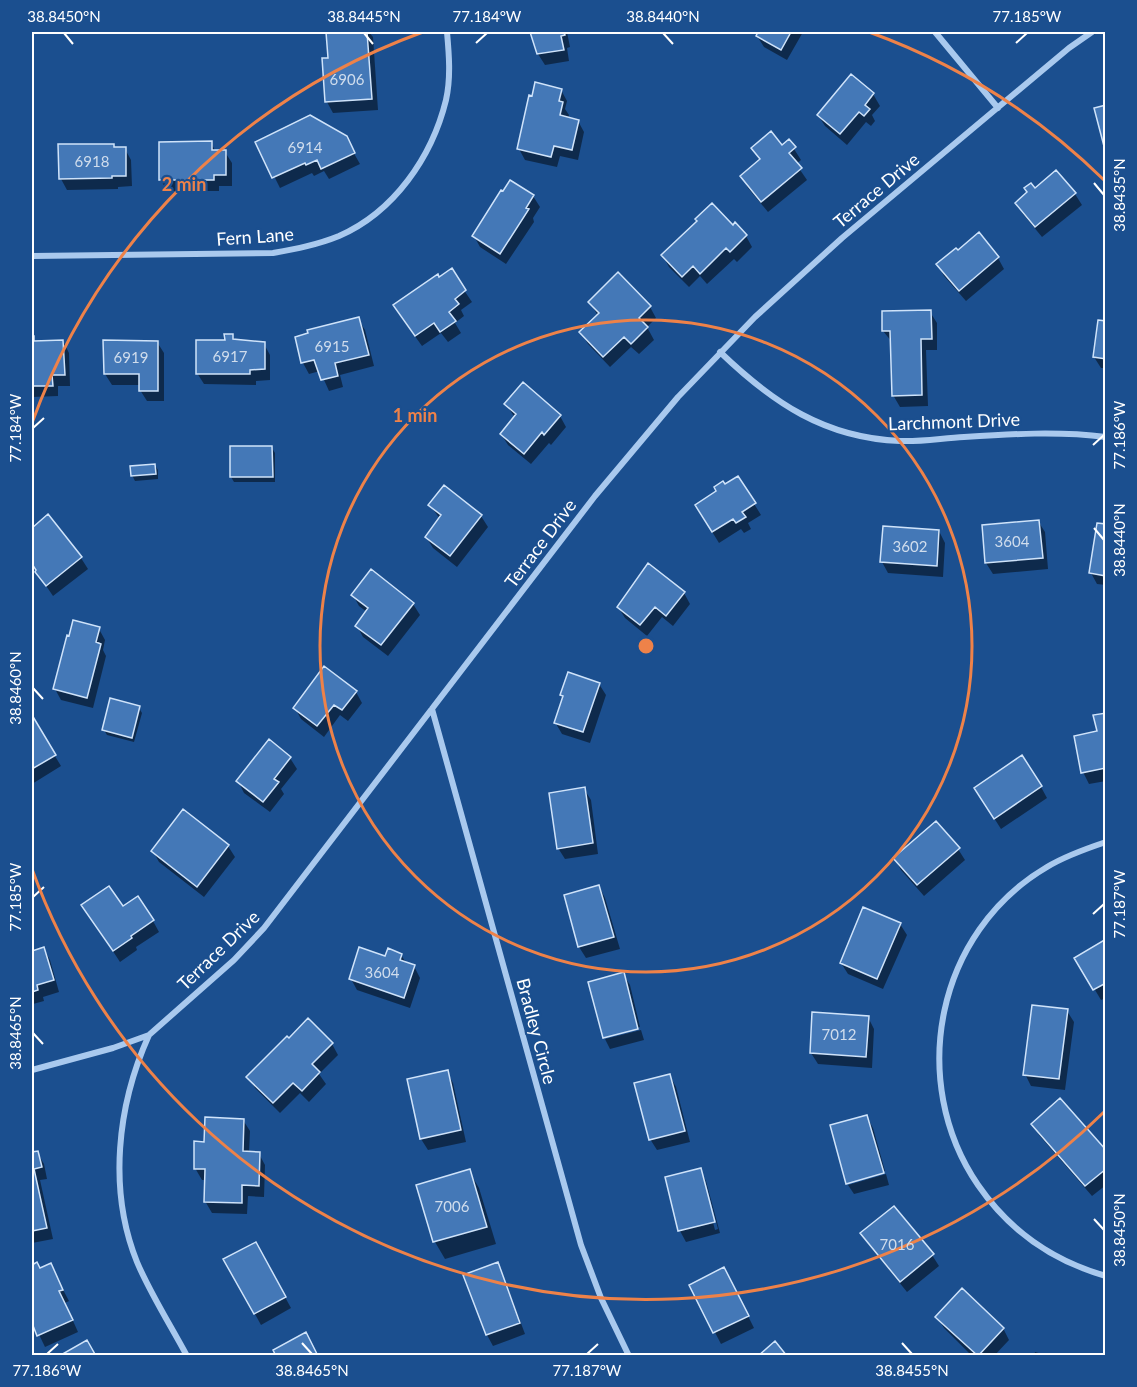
<svg xmlns="http://www.w3.org/2000/svg" width="1137" height="1387" font-family="Lato,sans-serif">
	<style>
		.shadow { fill: #0007; fill-rule: evenodd }
		.building { fill: #4478b7; stroke: #cfe3fa; stroke-width: 1.5 }
		.lines { fill: none; stroke-linecap: round; stroke-linejoin: round }
		.street { stroke: #a9c9ee; stroke-width: 6 }
		.ticks { fill: none; stroke: #fff; stroke-width: 2 }
		.ring { fill: none; stroke: #ee8249; stroke-width: 3 }
		.labels { text-anchor: middle; dominant-baseline: central; stroke-width: 4.5; stroke-linejoin: round; paint-order: stroke }
		.number-label { font-size: 15px; fill: #d0dded }
		.street-label { font-size: 18px; fill: #fff; stroke: #1b4f8f }
		.centre { fill: #ee8249; stroke: #1b4f8f; stroke-width: 3 }
		.ring-label { font-size: 18px; text-anchor: middle; font-weight: bold; fill: #ee8249; stroke: #1b4f8f; stroke-width: 4.5; stroke-linejoin: round; paint-order: stroke }
		.neatline { fill: none; stroke: #fff; stroke-width: 2 }
		.ticks-label { font-size: 15px; text-anchor: middle; fill: #fff }
	</style>
	<rect width="100%" height="100%" fill="#1b4f8f"/>
	<path class="shadow" d="M328,32H369L373,37L378,110L333,113L327,102L324,60L330,59Z
		M532,32H567L570,47L567,48L569,61L545,65L538,54Z
		M760,32H803L787,60L764,47L757,36Z
		M851,76L873,94L880,106L872,115L875,121L871,126L866,122L847,145L825,126L818,115Z
		M561,90L567,101L565,109L569,115L568,119L578,121L584,132L578,160L560,156L557,167L525,160L519,149Z
		M789,141L801,160L796,164L807,180L768,212L748,188L742,176L760,161L753,148L782,147Z
		M257,142L352,150L360,164L329,179L324,171L314,176L312,173L280,188Z
		M211,143L216,152H225L232,163V186H219V191H167L161,180Z
		M113,145L115,149H125L131,160L132,186L118,187V189L67,190L61,179Z
		M1056,172L1075,194L1082,205L1042,237L1023,214L1016,203Z
		M511,182L533,196L540,207L533,218L534,222L506,264L480,247L474,236Z
		M733,227L746,236L752,247L737,262L734,259L707,284L700,276L689,287L669,267L663,256Z
		M998,258L1004,269L966,301L944,276L938,265Z
		M451,271L472,302L461,310L464,316L455,323L461,333L448,342L441,333L422,346L401,317L439,279Z
		M590,302L650,307L656,318L647,327L654,340L639,354L631,347L610,367L588,344L581,332L598,316Z
		M930,312L937,323V350H926L928,406L900,407L893,395L892,342L883,331Z
		M358,319L365,330L374,366L340,375L343,387L329,391L320,371L309,374L303,363Z
		M1106,322V368H1101L1094,357Z
		M232,335L235,341L264,344L270,355V380L256,381V385L204,384L197,373Z
		M32,337L36,342L63,341L69,353L70,386H58V396L32,397Z
		M157,342L164,353V401H147L140,390V385H112L105,374Z
		M506,404L560,416L566,427L551,445L549,443L531,464L508,445L501,434L515,418Z
		M272,448L275,453V482H234L231,477Z
		M155,465L158,470V479L135,481L132,475Z
		M738,478L761,515L748,523L751,529L744,533L741,529L719,543L703,517L725,486Z
		M430,505L481,516L488,527L457,567L433,548L426,537L440,519Z
		M48,517L81,558L88,569L53,596L32,565V530Z
		M1038,521L1045,532L1048,569L993,574L986,563Z
		M1106,526V585L1097,584L1091,573Z
		M939,531L945,543L943,577L888,573L882,562Z
		M684,593L690,604L673,626L662,617L647,636L625,618L618,607Z
		M353,595L413,604L420,615L388,656L363,637L357,626L367,612L359,606Z
		M99,629L105,640L103,650L106,656L93,708L61,700L55,689Z
		M599,684L606,695L590,743L562,734L555,722L564,699L562,695Z
		M356,692L362,703L348,721L340,715L324,737L301,719L295,708Z
		M139,708L142,713L134,742L107,735L104,730Z
		M1106,714V781L1089,784L1083,772Z
		M32,718L61,766L32,784Z
		M290,758L297,769L281,789L284,794L270,812L244,793L238,781Z
		M1041,787L1047,798L1001,829L982,799Z
		M584,789L591,800L598,854L565,859L558,848Z
		M184,811L228,846L235,857L204,897L159,862L153,851Z
		M958,849L965,860L924,896L901,870L895,859Z
		M599,886L605,898L620,949L586,958L579,947L565,896Z
		M122,908L153,921L159,932L136,947L137,950L120,962L90,916Z
		M900,924L907,935L883,989L848,974L841,963Z
		M1106,941V998L1101,1000L1076,958Z
		M44,949L50,960L59,992L43,997L44,1001L33,1004L32,1001V953Z
		M401,955L407,964L414,966L420,978L410,1008L357,990L351,979L386,958Z
		M623,974L630,985L640,1027L605,1036V1039L604,1038Z
		M1067,1011L1074,1022L1065,1090L1031,1086L1025,1074Z
		M868,1017L874,1029L872,1068L818,1064L811,1053Z
		M641,1030L644,1040L610,1049L605,1039Z
		M332,1044L338,1055L319,1074L326,1084L309,1102L300,1093L280,1113L255,1088L248,1077Z
		M447,1072L453,1083L466,1142L428,1150L421,1139Z
		M670,1076L676,1087L690,1142L657,1150L650,1139Z
		M867,1117L873,1128L885,1171L848,1182V1184L831,1126Z
		M243,1120L250,1131L249,1153L259,1154L265,1165L264,1197L248,1196L247,1214L212,1213L205,1201L206,1180H202L195,1168L206,1143Z
		M1033,1124L1106,1152V1185L1092,1196L1039,1135Z
		M37,1152L44,1164L47,1179L40,1180L53,1239L32,1243V1154Z
		M700,1170L706,1181L720,1233L686,1242L680,1231L666,1178ZM702,1180H705L718,1229L715,1230Z
		M469,1171L479,1188L496,1244L445,1259L435,1242L418,1186Z
		M886,1174L889,1185L854,1194L848,1185Z
		M862,1234L932,1255L939,1266L907,1292L869,1245Z
		M256,1244L291,1308L261,1325L225,1259Z
		M37,1264L40,1270L50,1265L69,1301L65,1303L78,1332L45,1347L32,1320V1266Z
		M497,1264L503,1275L525,1334L493,1346L487,1335L465,1276Z
		M730,1280L754,1328L721,1344L691,1286Z
		M937,1317L1003,1328L1009,1340L994,1356H972L944,1328Z
		M1035,1352L1049,1356H1034Z"/>
	<path class="building" d="M326,32H367L372,99L325,102L322,58H328Z
		M530,32H564L565,35L561,36L564,50L537,54Z
		M758,32H791L781,50L756,36Z
		M851,74L874,93L865,105L870,109L864,116L859,112L840,134L817,115Z
		M535,82L562,89L559,101L563,102L560,115L579,120L572,150L554,146L551,157L517,149L529,95L532,96Z
		M1106,105V154L1094,108Z
		M310,115L347,136L355,153L321,169L317,160L306,165L305,163L272,178L255,142Z
		M771,131L782,145L789,139L796,147L789,153L802,168L761,202L740,176L760,159L751,148Z
		M212,141V150H226V175H214V180H159V142Z
		M58,144H114V147H126V176H112V178L59,179Z
		M1056,170L1076,193L1035,227L1015,203L1027,192L1024,188L1031,183L1035,188Z
		M510,180L534,195L526,208L529,209L500,254L472,236L501,190L503,191Z
		M712,203L733,225L735,222L747,235L730,252L726,248L700,274L693,266L682,277L661,255L697,221L695,219Z
		M979,232L999,257L959,291L936,264L956,248L958,250Z
		M452,268L466,290L455,299L459,304L449,312L456,321L440,332L434,323L415,336L393,305L438,274L439,277Z
		M618,272L651,306L639,318L648,327L631,344L624,337L603,357L579,332L599,313L588,302Z
		M931,310L932,339H921L922,395L892,396L890,331H882V311Z
		M359,317L369,355L335,363L338,376L321,380L314,360L301,363L295,337L308,333L307,330Z
		M1098,320L1106,321V359L1093,357Z
		M224,334H233V339L265,342V369L250,370V374H196V340H225Z
		M32,336H34V341L63,340L65,375H52L53,386H32Z
		M103,340L158,341V391H139V374H104Z
		M523,382L561,415L544,435L542,432L524,454L500,434L516,414L504,404Z
		M230,446H272L273,477H230Z
		M155,464L156,474L131,476L130,466Z
		M738,476L756,503L742,512L746,517L736,523L733,519L712,532L695,505L716,491L714,487L723,481L725,484Z
		M444,485L482,515L450,556L425,537L441,515L428,505Z
		M48,514L82,557L46,586L35,572L36,570L32,564V528Z
		M1039,520L1043,558L985,563L982,525Z
		M1097,523L1106,524V576L1089,573Z
		M883,526L939,530L937,566L880,562Z
		M648,563L685,592L666,616L655,607L640,625L617,607Z
		M371,569L414,603L381,645L355,626L368,608L351,595Z
		M73,620L100,627L96,642L101,644L87,698L53,689L67,635L69,636Z
		M324,666L357,691L342,710L334,705L317,726L293,708Z
		M568,672L600,683L583,732L554,723L563,696L560,695Z
		M110,698L140,706L132,738L102,730Z
		M1106,713V768L1081,773L1074,736L1097,731L1093,715Z
		M32,715L56,755L32,769Z
		M269,739L291,757L274,779L279,782L263,802L236,781Z
		M1022,755L1042,786L994,819L974,788Z
		M585,787L593,843L557,849L549,793Z
		M183,809L229,845L197,887L151,851Z
		M936,821L960,848L917,885L893,858Z
		M599,885L614,937L578,947L564,895Z
		M109,886L123,906L138,896L154,920L131,936L132,938L113,951L81,905Z
		M863,907L901,923L877,979L840,963Z
		M1106,939V983L1093,990L1074,958Z
		M44,947L54,980L37,985L38,990L32,992V951Z
		M359,947L385,956L388,948L402,954L400,960L415,965L404,998L349,979Z
		M624,972L638,1029L603,1038L588,982Z
		M1032,1005L1068,1009L1059,1079L1023,1075Z
		M812,1012L869,1016L866,1057L810,1053Z
		M308,1018L333,1043L312,1064L320,1072L302,1091L293,1083L273,1103L246,1077L287,1036L289,1038Z
		M448,1070L461,1130L420,1139L407,1079Z
		M670,1074L685,1131L649,1140L634,1083Z
		M1060,1098L1106,1150V1169L1085,1186L1031,1124Z
		M867,1115L884,1173L846,1184L830,1125Z
		M205,1117L244,1119L243,1151L260,1152L259,1186L242,1185V1203L204,1202L205,1169H194V1141L204,1142Z
		M38,1151L42,1167L34,1169L47,1228L32,1231V1152Z
		M701,1168L715,1222L678,1231L665,1177Z
		M470,1169L487,1227L433,1242L416,1185Z
		M894,1206L934,1254L900,1282L860,1233Z
		M256,1242L286,1297L254,1314L223,1259Z
		M37,1262L40,1268L51,1263L63,1290L59,1291L73,1320L37,1336L32,1323V1265Z
		M498,1262L520,1323L486,1335L463,1275Z
		M724,1267L749,1316L713,1333L689,1285Z
		M962,1288L1004,1328L978,1356L935,1317Z
		M306,1332L318,1356H276L273,1350Z
		M87,1340L96,1356H59Z
		M775,1341L787,1356H758Z"/>
	<g class="lines">
		<path class="street" d="M935,32L998,108
			M32,256L273,253C295,249 317,245 339,236C394,212 432,157 446,100C451,78 449,54 447,32
			M720,352C773,403 825,438 900,441C921,442 943,438 964,437C1011,434 1058,431 1106,437
			M432,709L581,1245L601,1298L629,1356
			M1106,842C1085,849 1065,856 1047,867C936,932 907,1081 978,1185C1009,1230 1053,1261 1106,1276
			M149,1035C117,1106 108,1190 137,1262C150,1293 171,1326 187,1356
			M32,1070L113,1048L149,1035L234,960L264,928L595,496L678,397L755,317L842,238L1069,48L1092,32"/>
	</g>
	<path class="ticks" d="M64,33L73,44M364,33L373,44M663,33L673,44M476,43L487,33M1016,43L1027,33M1094,183L1104,195M33,428L44,418M1093,445L1104,435M1094,528L1104,540M33,688L43,699M33,897L44,887M1093,914L1104,904M33,1033L43,1044M1094,1219L1104,1230M302,1343L312,1354M902,1343L912,1354M47,1354L58,1344M587,1354L598,1344"/>
	<g class="ring">
		<circle cx="646" cy="646" r="326"/>
		<path d="M1104 1112A653 653 0 0 1 32 869M32 423A653 653 0 0 1 423 32M869 32A653 653 0 0 1 1104 180"/>
	</g>
	<g class="labels">
		<g class="number-label">
			<text x="347" y="79">6906</text>
			<text x="305" y="147">6914</text>
			<text x="92" y="161">6918</text>
			<text x="332" y="346">6915</text>
			<text x="230" y="356">6917</text>
			<text x="131" y="357">6919</text>
			<text x="1012" y="541">3604</text>
			<text x="910" y="546">3602</text>
			<text x="382" y="972">3604</text>
			<text x="839" y="1034">7012</text>
			<text x="452" y="1206">7006</text>
			<text x="897" y="1244">7016</text>
		</g>
		<g class="street-label">
			<text transform="translate(876 190) rotate(-40)">Terrace Drive</text>
			<text transform="translate(255 236) rotate(-4)">Fern Lane</text>
			<text transform="translate(954 421) rotate(-2)">Larchmont Drive</text>
			<text transform="translate(540 543) rotate(-53)">Terrace Drive</text>
			<text transform="translate(218 950) rotate(-44)">Terrace Drive</text>
			<text transform="translate(537 1031) rotate(75)">Bradley Circle</text>
		</g>
	</g>
	<circle cx="646" cy="646" r="9" class="centre"/>
	<g class="ring-label">
		<text x="184" y="191">2 min</text>
		<text x="415" y="422">1 min</text>
	</g>
	<rect width="1137" height="1387" fill="none" stroke="#1b4f8f" stroke-width="66"/>
	<rect x="33" y="33" width="1071" height="1321" class="neatline"/>
	<g class="ticks-label">
		<text x="64" y="22">38.8450°N</text>
		<text x="364" y="22">38.8445°N</text>
		<text x="487" y="22">77.184°W</text>
		<text x="663" y="22">38.8440°N</text>
		<text x="1027" y="22">77.185°W</text>
		<text transform="translate(1120 195) rotate(-90)" y="5">38.8435°N</text>
		<text transform="translate(16 428) rotate(-90)" y="5">77.184°W</text>
		<text transform="translate(1120 435) rotate(-90)" y="5">77.186°W</text>
		<text transform="translate(1120 540) rotate(-90)" y="5">38.8440°N</text>
		<text transform="translate(16 688) rotate(-90)" y="5">38.8460°N</text>
		<text transform="translate(16 897) rotate(-90)" y="5">77.185°W</text>
		<text transform="translate(1120 904) rotate(-90)" y="5">77.187°W</text>
		<text transform="translate(16 1033) rotate(-90)" y="5">38.8465°N</text>
		<text transform="translate(1120 1230) rotate(-90)" y="5">38.8450°N</text>
		<text x="47" y="1376">77.186°W</text>
		<text x="312" y="1376">38.8465°N</text>
		<text x="587" y="1376">77.187°W</text>
		<text x="912" y="1376">38.8455°N</text>
	</g>
</svg>
